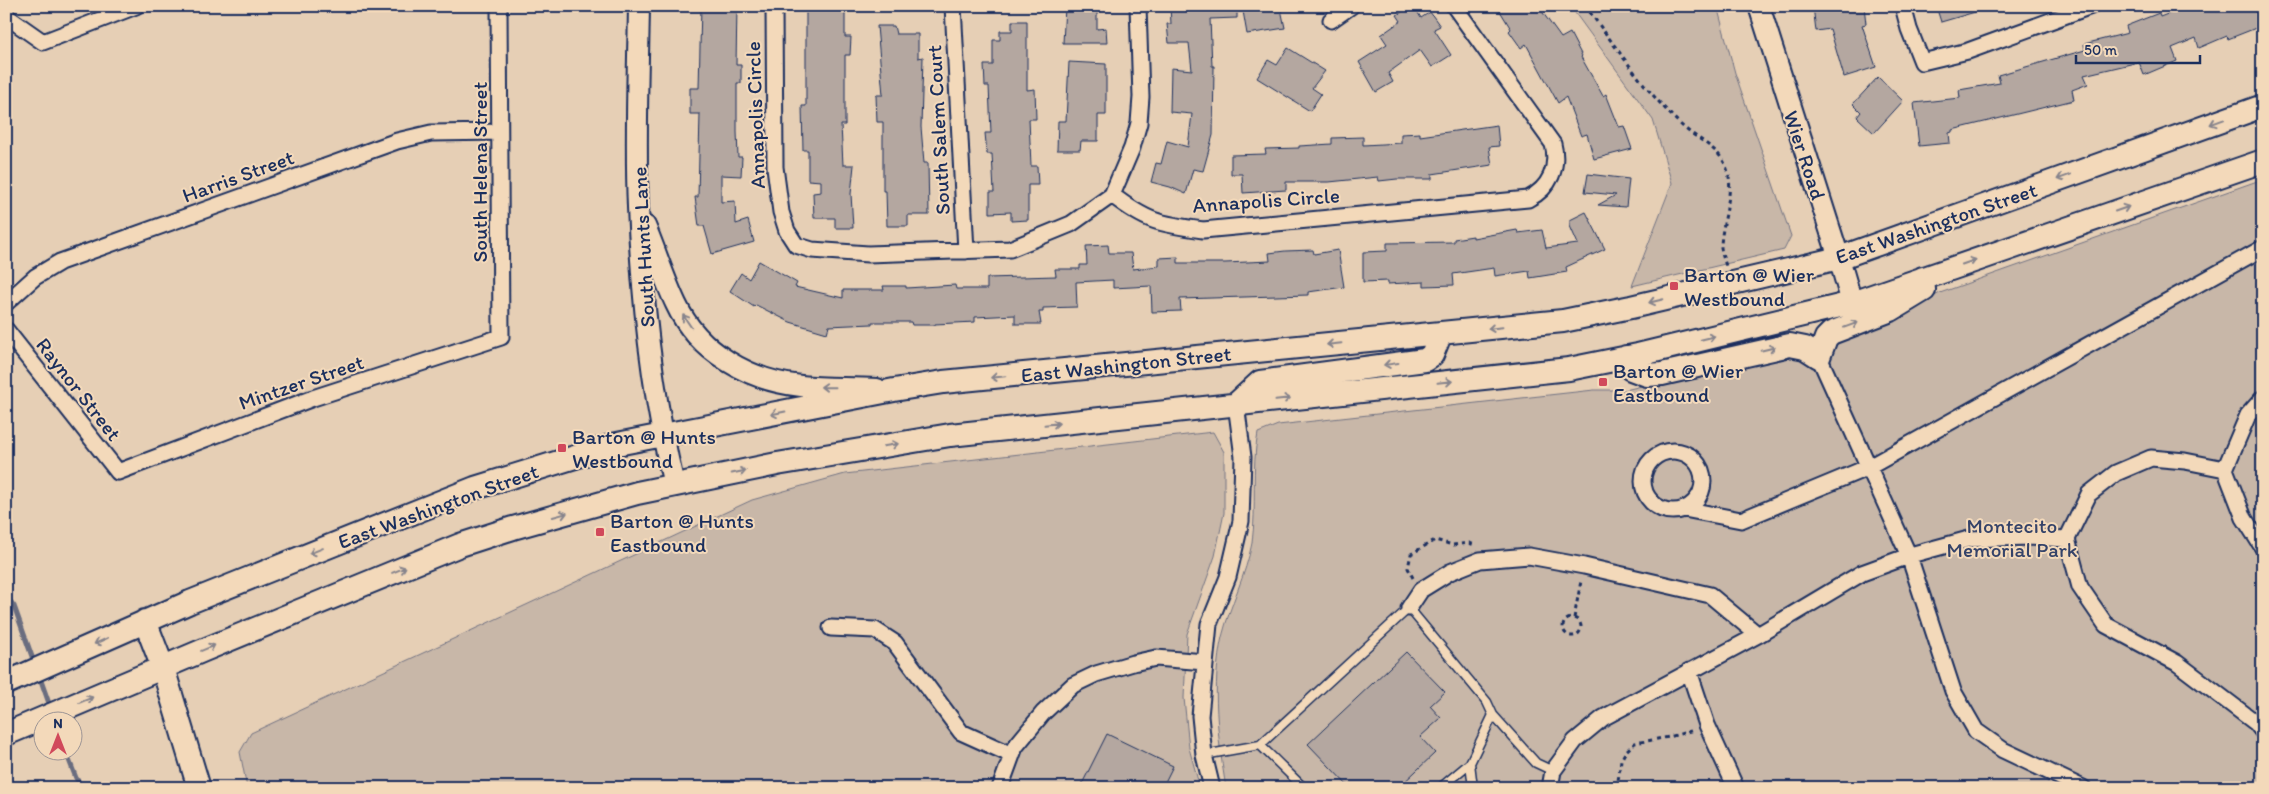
<svg xmlns="http://www.w3.org/2000/svg" width="2269" height="794" font-family="Itim,sans-serif">
	<style>
		.green { fill: #c8b7a8; stroke: #727383 }
		.lines { fill: none; stroke-linecap: round; stroke-linejoin: round }
		.stream { stroke: #6a6d7f; stroke-width: 5 }
		.building { fill: #b4a7a0; stroke: #1b2f5e }
		.lane-casing { stroke: #1b2f5e; stroke-width: 11 }
		.street-casing { stroke: #1b2f5e; stroke-width: 19 }
		.secondary-casing { stroke: #1b2f5e; stroke-width: 24 }
		.primary-casing { stroke: #1b2f5e; stroke-width: 26 }
		.path { stroke: #1b2f5e; stroke-width: 3; stroke-dasharray: 4 4; stroke-linecap: butt }
		.lane { stroke: #f3d9ba; stroke-width: 8 }
		.street { stroke: #f3d9ba; stroke-width: 15 }
		.secondary { stroke: #f3d9ba; stroke-width: 20 }
		.primary { stroke: #f3d9ba; stroke-width: 22 }
		.oneway { stroke: #87848c }
		.poi-dot { fill: #d1495b; stroke: #f3d9ba; stroke-width: 2 }
		.labels { text-anchor: middle; dominant-baseline: central; stroke-width: 4; stroke-linejoin: round; paint-order: stroke }
		.street-label { font-size: 21px; fill: #1b2f5e; stroke: #f3d9ba }
		.poi-label { font-size: 21px; fill: #1b2f5e; stroke: #f3d9ba; text-anchor: start }
		.park-label { font-size: 21px; fill: #354369; stroke: #f3d9ba }
	</style>
	<rect width="100%" height="100%" fill="#e6cfb5"/>
	<filter id="ink" filterUnits="userSpaceOnUse"><feTurbulence type="fractalNoise" baseFrequency=".02" numOctaves="2"/><feDisplacementMap in="SourceGraphic" scale="10" xChannelSelector="R" yChannelSelector="G"/><feConvolveMatrix kernelMatrix="1 2 1 2 8 2 1 2 1" color-interpolation-filters="sRGB"/></filter>
	<g filter="url(#ink)">
		<path class="green" d="M1570,6H1717L1735,73L1791,236L1784,250L1632,286L1672,183L1653,120Z
			M2263,179V788H1226C1218,740 1211,685 1222,637C1230,605 1246,575 1252,543C1257,506 1251,469 1258,433L1278,425L1594,390H1625L1784,352L1891,318L1940,293Z
			M1213,432L1224,452V513L1215,556L1187,634L1184,698L1189,748L1200,788H247L240,752L251,733L752,500L845,474Z"/>
		<g class="lines">
			<path class="stream" d="M6,596L14,606L35,665
				M39,675L51,709
				M66,752L76,778L83,788"/>
		</g>
		<path class="building" d="M701,6H737L736,65H741V83H737V132L738,157H742L741,176L721,175V202L735,201L736,224L748,220L754,242L712,254L704,226H699L695,197H698L700,114H690V88H699Z
			M806,6H845V37H851L850,55H845V125H841L843,165H854L851,194L853,228H835V218H814L813,193L821,192V181L808,180V150H803L802,106H806Z
			M1065,6H1097V29L1106,28L1107,43H1063Z
			M1170,6H1237V18L1210,19L1212,66H1214L1213,135L1203,171L1193,169L1186,194L1170,187L1151,182L1156,163L1161,164L1167,141L1188,147L1192,114L1170,112L1171,68L1192,70L1189,43H1169L1167,24H1171Z
			M1247,6H1260L1261,11L1281,9L1285,28L1247,34L1243,11L1247,10Z
			M1411,6H1414L1421,18L1430,12L1440,26L1434,29L1451,55L1432,67L1420,50L1388,73L1393,82L1376,92L1359,62L1387,44L1381,35L1401,21L1397,15Z
			M1497,6H1538L1561,38L1570,33L1582,56L1581,57L1603,96L1606,94L1619,127L1624,126L1632,149L1594,159L1587,134L1581,136L1566,97L1558,103L1526,44L1521,48L1509,31L1511,29Z
			M1813,6H1864L1866,24L1862,25L1876,67L1844,77L1830,29L1816,31Z
			M1936,6H1982V10L1941,22Z
			M2188,6H2254L2261,26L2228,39L2227,36L2199,48L2196,38L2172,48L2177,61L2144,75L2139,62L2084,75L2088,84L2072,90L2074,100L1952,130V132L1949,133L1950,143L1919,146L1914,103L1960,98L1959,90L2000,83L1998,75L2085,50L2084,44L2128,33L2126,26L2159,13L2160,17Z
			M1012,21H1027V90L1035,89L1036,119H1029L1031,166H1037L1038,185H1028V220L1011,221V212L990,213V192H994L992,154H987L985,133H991L989,86H985L984,65H993V40H1000V31H1012Z
			M877,26H894L896,34H918V58L923,57L921,127L924,163H928L929,215H908V226H887L886,191H883V122H877L876,95H883Z
			M1288,48L1325,71L1312,88L1321,94L1310,111L1257,78L1268,60L1277,65Z
			M1069,62L1106,64V115H1098V141H1081L1080,150H1057L1058,121H1066Z
			M1878,77L1903,101L1874,133L1857,117L1861,112L1853,104Z
			M1497,125L1499,146L1489,147L1492,165L1432,174V179H1397L1379,181L1378,177L1329,182H1286V190L1243,193L1242,174H1231V155L1266,154L1265,149L1299,148V146L1332,144V138L1363,137V145L1401,143V134L1420,133V136Z
			M1588,174L1629,179L1626,207L1598,205L1616,195L1585,192Z
			M1586,212L1605,249L1566,267L1567,272L1530,278L1529,271L1495,276L1494,268L1453,274L1454,285L1424,286V282L1388,284V281L1363,282V252L1387,251V243L1454,242V239L1473,236V238L1517,230L1518,233L1542,230L1546,248L1578,244L1570,226V220Z
			M1108,245L1109,253H1131L1133,269L1159,266V258L1178,257V263H1225L1270,261L1269,253L1285,251L1313,250L1314,254L1338,250L1344,287L1308,292V295L1180,299L1181,311L1152,312L1151,286L1113,288V280L1076,282L1077,307L1043,308V312H1039L1041,324H1015V315L975,317V322L935,324V325H912L911,322H872V324L829,326L827,333L790,322L756,305L754,307L730,291L741,273L749,279L759,261L797,283L795,287L843,298V290H884L883,286H906V288L955,285L956,289H987V278L1056,276L1055,269H1080V265H1087L1086,246Z
			M1406,652L1445,692L1430,706L1441,718L1420,737L1435,753L1398,788H1350L1308,744Z
			M1107,734L1173,766L1162,788H1080Z"/>
		<g class="lines">
			<g class="lane-casing">
				<path id="lane" d="M1260,745L1304,788
					M1204,755L1260,745L1409,608L1487,702L1493,715L1536,763L1553,771
					M1470,763L1473,788
					M1440,788L1470,763L1493,715"/>
			</g>
			<g class="street-casing">
				<path id="street" d="M774,6L775,167L781,212L787,231L796,245L812,250L868,254L1010,249L1071,224L1112,195L1132,148L1139,123L1141,97L1138,6
					M953,6L966,251
					M1903,6L1909,29L1922,62L1968,51L2091,6
					M6,16L43,42L136,6
					M1331,20L1351,6
					M1112,195C1147,222 1159,224 1203,230L1528,199C1550,188 1559,167 1553,144L1454,6
					M6,303L35,277L60,262L397,141L431,133L499,132
					M6,330L118,472L313,398L501,337L499,6
					M1819,357L1909,556L1953,691L1976,731L2003,750L2083,788
					M2263,398L2248,415L2225,469L2244,518L2263,548
					M1643 481a30 30 0 1 1 60 0a30 30 0 1 1-60 0Z
					M2225,469L2185,461L2151,458L2116,473L2089,494L2067,539L2080,587L2106,625L2177,663L2256,723L2263,732
					M1684,509L1741,520L1869,467L2263,248
					M1409,608L1421,590L1450,572L1480,560L1529,556L1584,566L1710,595L1758,635
					M831,628L875,630L895,643L961,732L1012,755
					M1689,671L1707,725L1736,788
					M1000,788L1015,747L1043,713L1073,685L1096,674L1133,663L1156,658L1205,662
					M1212,788L1204,755L1200,716L1209,624L1228,577L1241,521L1243,457L1236,404
					M1550,788L1553,771L1575,741L1603,718L1758,635L1862,573L1914,554L1969,539L2028,537L2067,539"/>
			</g>
			<g class="secondary-casing">
				<path id="secondary" d="M639,6C638,73 635,141 638,207C642,301 652,394 674,485
					M1759,6L1839,258L1852,303
					M645,226C656,252 664,279 676,304C698,352 750,381 801,386C826,389 852,387 877,389"/>
			</g>
			<g class="primary-casing">
				<path id="primary" d="M1626,357L1631,369L1647,375L1662,374L1790,345L1805,348L1819,357L1826,338L1831,333L1891,310L1924,290L1923,278
					M1236,404L1260,382L1425,360L1432,355L1441,333
					M145,621L163,668L199,788
					M6,683L190,602L475,488L617,444L894,390L943,382L1563,321L1631,307L1839,258L2263,106
					M6,734L204,650L460,545L513,528L637,493L777,464L950,435L1569,369L1638,355L1852,303L2263,161"/>
			</g>
			<path class="path" d="M1585,6C1615,45 1643,88 1678,122C1695,140 1721,146 1728,172C1734,194 1721,225 1721,248C1722,254 1724,260 1726,266
				M1413,578L1408,568L1411,554L1435,540L1453,545L1469,543L1475,545
				M1563 627a9 9 0 1 1 18 0a9 9 0 1 1-18 0Z
				M1574,618L1581,581
				M1617,788L1621,760L1626,751L1635,743L1669,737L1694,730"/>
			<use href="#lane" class="lane"/>
			<use href="#street" class="street"/>
			<use href="#secondary" class="secondary"/>
			<use href="#primary" class="primary"/>
		</g>
		<defs><path id="oneway-shaft" d="M-6 0H5M1.5-3L5.5 0L1.5 3" fill="none" stroke-width="1.6" stroke-linecap="round" stroke-linejoin="round" transform="scale(1.25)"/></defs>
		<g class="oneway">
			<use href="#oneway-shaft" transform="translate(2217 122) rotate(160)"/>
			<use href="#oneway-shaft" transform="translate(2064 177) rotate(160)"/>
			<use href="#oneway-shaft" transform="translate(2122 209) rotate(-19)"/>
			<use href="#oneway-shaft" transform="translate(1969 262) rotate(-19)"/>
			<use href="#oneway-shaft" transform="translate(1656 301) rotate(167)"/>
			<use href="#oneway-shaft" transform="translate(687 321) rotate(-124)"/>
			<use href="#oneway-shaft" transform="translate(1851 325) rotate(-20)"/>
			<use href="#oneway-shaft" transform="translate(1495 328) rotate(174)"/>
			<use href="#oneway-shaft" transform="translate(1708 338) rotate(-14)"/>
			<use href="#oneway-shaft" transform="translate(1334 344) rotate(174)"/>
			<use href="#oneway-shaft" transform="translate(1768 349) rotate(-13)"/>
			<use href="#oneway-shaft" transform="translate(1391 364) rotate(172)"/>
			<use href="#oneway-shaft" transform="translate(998 377) rotate(174)"/>
			<use href="#oneway-shaft" transform="translate(1445 382) rotate(-6)"/>
			<use href="#oneway-shaft" transform="translate(828 387) rotate(-179)"/>
			<use href="#oneway-shaft" transform="translate(1283 399) rotate(-6)"/>
			<use href="#oneway-shaft" transform="translate(778 413) rotate(169)"/>
			<use href="#oneway-shaft" transform="translate(1052 424) rotate(-6)"/>
			<use href="#oneway-shaft" transform="translate(891 445) rotate(-10)"/>
			<use href="#oneway-shaft" transform="translate(739 472) rotate(-12)"/>
			<use href="#oneway-shaft" transform="translate(560 515) rotate(-15)"/>
			<use href="#oneway-shaft" transform="translate(316 551) rotate(158)"/>
			<use href="#oneway-shaft" transform="translate(399 570) rotate(-22)"/>
			<use href="#oneway-shaft" transform="translate(101 641) rotate(156)"/>
			<use href="#oneway-shaft" transform="translate(208 648) rotate(-23)"/>
			<use href="#oneway-shaft" transform="translate(86 700) rotate(-23)"/>
		</g>
	</g>
	<g class="poi-dot">
		<rect x="1669" y="281" width="10" height="10" rx="2.5"/>
		<rect x="1598" y="377" width="10" height="10" rx="2.5"/>
		<rect x="557" y="443" width="10" height="10" rx="2.5"/>
		<rect x="595" y="527" width="10" height="10" rx="2.5"/>
	</g>
	<g class="labels">
		<g class="street-label">
			<text transform="translate(755 115) rotate(-92)">Annapolis Circle</text>
			<text transform="translate(938 130) rotate(-93)">South Salem Court</text>
			<text transform="translate(1805 155) rotate(72)">Wier Road</text>
			<text transform="translate(479 172) rotate(-90)">South Helena Street</text>
			<text transform="translate(238 176) rotate(-20)">Harris Street</text>
			<text transform="translate(1266 200) rotate(-4)">Annapolis Circle</text>
			<text transform="translate(1936 223) rotate(-19)">East Washington Street</text>
			<text transform="translate(643 247) rotate(-93)">South Hunts Lane</text>
			<text transform="translate(1126 364) rotate(-6)">East Washington Street</text>
			<text transform="translate(301 382) rotate(-19)">Mintzer Street</text>
			<text transform="translate(79 389) rotate(52)">Raynor Street</text>
			<text transform="translate(438 506) rotate(-20)">East Washington Street</text>
		</g>
		<g class="poi-label">
			<text x="1684" y="274">Barton @ Wier<tspan x="1684" dy="24">Westbound</tspan></text>
			<text x="1613" y="370">Barton @ Wier<tspan x="1613" dy="24">Eastbound</tspan></text>
			<text x="572" y="436">Barton @ Hunts<tspan x="572" dy="24">Westbound</tspan></text>
			<text x="610" y="520">Barton @ Hunts<tspan x="610" dy="24">Eastbound</tspan></text>
		</g>
		<g class="park-label">
			<text x="2012" y="525">Montecito<tspan x="2012" dy="24">Memorial Park</tspan></text>
		</g>
	</g>
	<rect width="2269" height="794" fill="none" stroke="#f3d9ba" stroke-width="25"/>
	<rect x="12" y="12" width="2244" height="769" fill="none" stroke="#1b2f5e" stroke-width="2" filter="url(#ink)"/>
	<g transform="translate(58 736)"><circle r="24" fill="#f3d9ba" stroke="#9d9595"/>
	<path d="M0-4L9 19L0 12L-9 19Z" fill="#d1495b"/>
	<text y="-8" font-size="14" font-weight="bold" text-anchor="middle" fill="#1b2f5e">N</text>
	</g>
	<path d="M2076 55v8h124v-8" fill="none" stroke="#1b2f5e" stroke-width="2.5"/>
	<text x="2084" y="55" font-size="15" fill="#1b2f5e" stroke="#f3d9ba" stroke-width="4" paint-order="stroke">50 m</text>
</svg>
